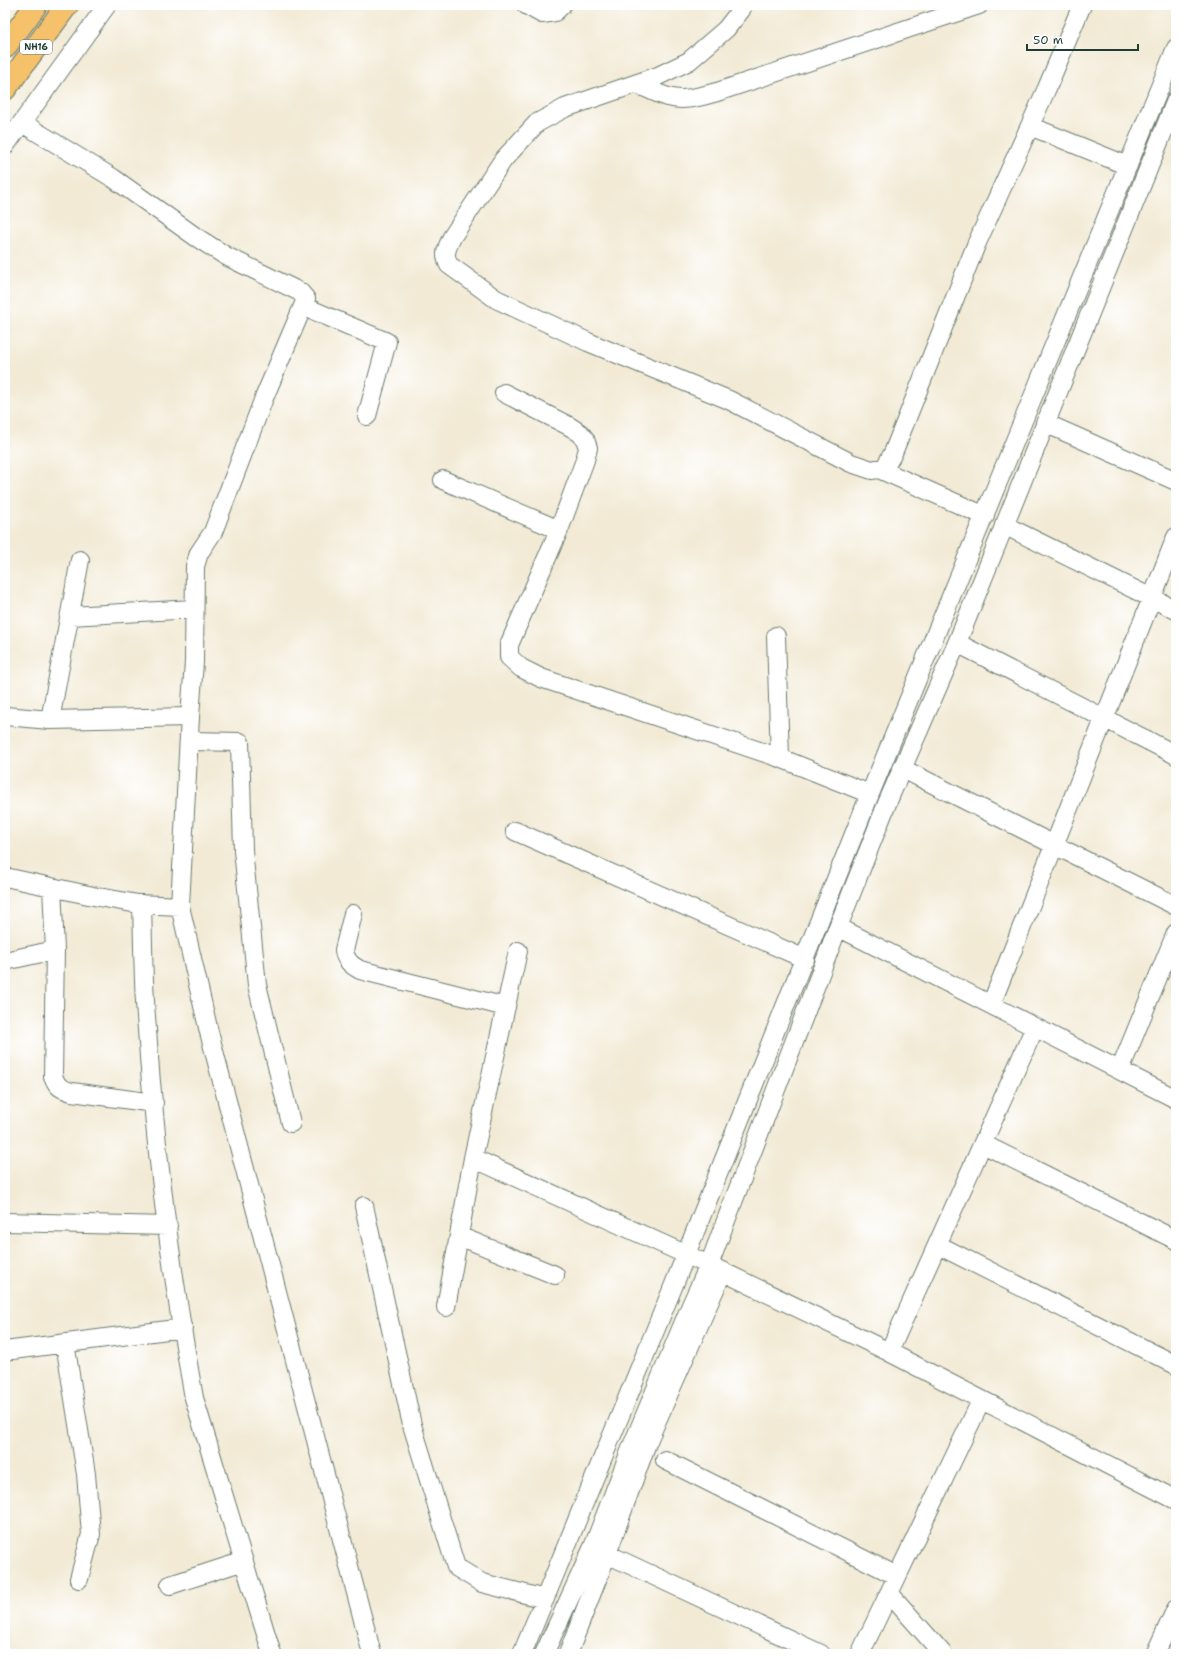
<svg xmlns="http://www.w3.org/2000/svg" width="1181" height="1659" font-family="'Shantell Sans',sans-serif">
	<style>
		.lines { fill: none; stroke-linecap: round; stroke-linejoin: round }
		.minor-casing { stroke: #697a6c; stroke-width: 20 }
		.highway-casing { stroke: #697a6c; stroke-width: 24 }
		.minor { stroke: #fff; stroke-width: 18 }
		.highway { stroke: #f5c16b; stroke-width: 22 }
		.labels { text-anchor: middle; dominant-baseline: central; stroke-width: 3; stroke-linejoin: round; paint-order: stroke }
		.shield { fill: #fff; stroke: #627771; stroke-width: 1 }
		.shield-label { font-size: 9px; font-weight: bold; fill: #1f3d34 }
	</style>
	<rect width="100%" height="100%" fill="#fff"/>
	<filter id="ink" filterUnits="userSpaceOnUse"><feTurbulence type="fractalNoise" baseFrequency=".025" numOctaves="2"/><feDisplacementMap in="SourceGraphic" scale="8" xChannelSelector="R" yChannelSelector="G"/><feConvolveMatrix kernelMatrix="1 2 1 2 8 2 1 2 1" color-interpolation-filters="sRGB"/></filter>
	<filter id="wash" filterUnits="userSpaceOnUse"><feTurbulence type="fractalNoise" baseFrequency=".012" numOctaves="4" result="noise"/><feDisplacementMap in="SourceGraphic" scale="16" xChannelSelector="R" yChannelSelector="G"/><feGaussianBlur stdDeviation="0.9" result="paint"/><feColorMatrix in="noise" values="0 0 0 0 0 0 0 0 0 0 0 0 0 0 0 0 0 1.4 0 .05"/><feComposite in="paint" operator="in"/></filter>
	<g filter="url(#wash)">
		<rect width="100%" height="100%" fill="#f2ead5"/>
	</g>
	<g filter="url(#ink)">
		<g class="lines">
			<g class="minor-casing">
				<path id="minor" d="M526,5L542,14L555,12L562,5
					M743,5L741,10L726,29L689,61L658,76L565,108L537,123L503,160L452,237C447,248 443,254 449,265L496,299L588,342L729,400L851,463L872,470L885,467L893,453L976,245L1047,88L1082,5
					M636,84C647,88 657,94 668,97C684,102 702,96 717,92L979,5
					M22,123L113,178L196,237L226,256L300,292L306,299L264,398L213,532L199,553L195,566L194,662L190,717
					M1030,126L1128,166
					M5,146L107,5
					M303,306L387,342L367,416
					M504,393L569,426L580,433L585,439L588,448L585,460L559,530L509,645V657L521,668L541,678L780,758L870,794
					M1045,423L1176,481
					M879,469L985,516
					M443,480L559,530
					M1004,525L1176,610
					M70,616L194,609
					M776,636L780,758
					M957,643L1176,755
					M5,716L50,720L190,717L180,906L138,904L93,896L5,877
					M50,720L80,560
					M189,741L240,742L243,850L257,985L291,1123
					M903,769L1176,906
					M515,831L805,959
					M142,904C143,936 143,969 145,1001C153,1134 170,1267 194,1398L272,1654
					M180,906L209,1032L372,1654
					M353,914L344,950C345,960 351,965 360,970L506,1007
					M838,927L1176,1099
					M55,950L53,1076C57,1087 61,1089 72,1092L154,1103
					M518,951L473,1158L709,1265L889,1352L1176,1500
					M5,961L55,950L52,887
					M991,1005L1176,537
					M1120,1070L1176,933
					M983,1144L1176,1240
					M364,1206L412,1425L456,1567L482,1583L545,1599
					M5,1222L168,1226
					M459,1236L555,1275
					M938,1245L1176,1365
					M446,1307L473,1158
					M65,1343L86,1474L91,1534L79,1579
					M5,1351L183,1328
					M889,1352L1035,1027
					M665,1460L897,1576
					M607,1554L821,1654
					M170,1585L244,1561
					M889,1593L943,1654
					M522,1654L673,1287L870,794L1176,48
					M544,1654L593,1547L632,1446L691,1305L709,1265L838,927L888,801L957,643L1176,100
					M568,1654L607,1554L647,1443L723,1271
					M860,1654L981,1401
					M1155,1654L1176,1609"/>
			</g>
			<g class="highway-casing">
				<path id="highway" d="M5,47L36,5
					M5,89L67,5"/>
			</g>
			<use href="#minor" class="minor"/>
			<use href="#highway" class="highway"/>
		</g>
	</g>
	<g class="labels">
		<rect class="shield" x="20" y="40" width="32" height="14" rx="3"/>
		<g class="shield-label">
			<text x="36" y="47">NH16</text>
		</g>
	</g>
	<rect width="1181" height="1659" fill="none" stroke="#fff" stroke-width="20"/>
	<path d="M1027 44v6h111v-6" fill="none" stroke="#1f3d34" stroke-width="2"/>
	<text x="1033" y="44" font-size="12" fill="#1f3d34" stroke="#ffffff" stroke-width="3" paint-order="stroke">50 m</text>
</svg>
